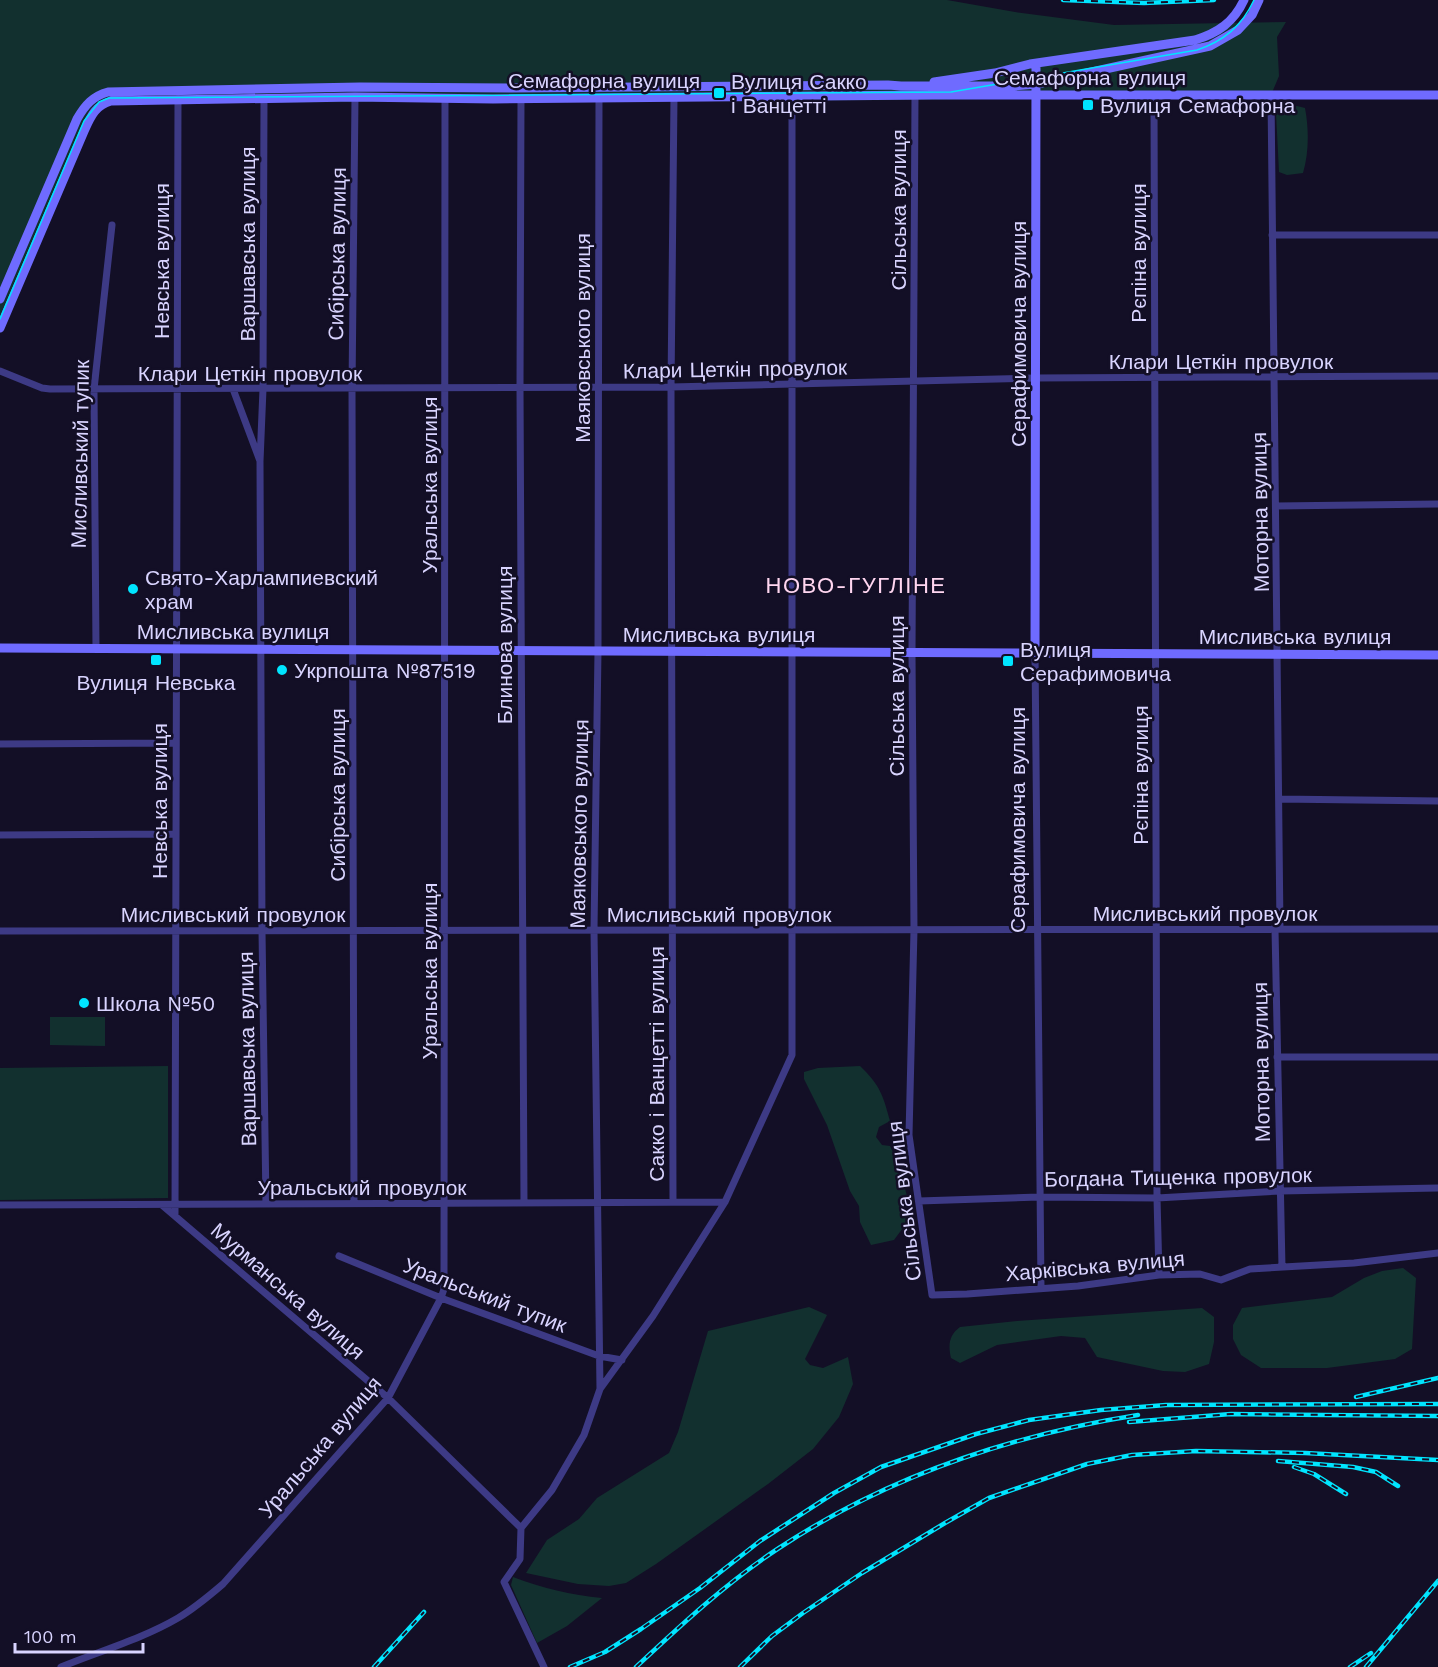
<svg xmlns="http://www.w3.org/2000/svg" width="1438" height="1667" font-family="'Work Sans',sans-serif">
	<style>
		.green { fill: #12302f }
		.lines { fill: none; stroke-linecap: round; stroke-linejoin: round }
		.street { stroke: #3d3a85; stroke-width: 7 }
		.secondary { stroke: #6f6bff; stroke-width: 9 }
		.tram { stroke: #00e5ff; stroke-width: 1.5 }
		.rail-casing { stroke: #00e5ff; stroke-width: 4.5 }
		.rail { stroke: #130f26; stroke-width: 2; stroke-dasharray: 7; stroke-linecap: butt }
		.poi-dot { fill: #00e5ff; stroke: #130f26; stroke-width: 2 }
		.labels { text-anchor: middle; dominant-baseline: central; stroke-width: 5; stroke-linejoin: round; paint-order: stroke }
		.street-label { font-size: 21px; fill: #d9d4ff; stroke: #130f26 }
		.poi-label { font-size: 21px; fill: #d9d4ff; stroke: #130f26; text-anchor: start }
		.neighbourhood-label { font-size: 22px; letter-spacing: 1.5px; fill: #ffd6f0; stroke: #130f26 }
	</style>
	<rect width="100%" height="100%" fill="#130f26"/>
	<path class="green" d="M0,0H947L1015,12L1114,25L1286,22L1277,37L1279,76L1271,95L915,100L117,103L104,106L92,114L0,328Z
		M1297,106L1305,108C1309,129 1309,153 1303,173L1287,175L1279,172L1276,113L1283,107Z
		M50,1017H105V1046L50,1045Z
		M168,1066V1198L0,1200V1068Z
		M860,1066C880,1085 883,1095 890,1121L879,1127L876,1137L882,1145L890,1146L898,1162L908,1200V1221L894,1240L871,1245L860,1222L859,1206L850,1191L827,1125L804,1079V1072L818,1068Z
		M1403,1268L1416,1278L1412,1349L1395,1359L1327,1368H1261L1241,1355L1233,1339V1325L1242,1308L1332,1297L1364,1278L1382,1271Z
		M809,1307L827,1315L805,1359L810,1365L823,1368L848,1357L853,1384L839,1417L813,1449L768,1484L656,1564L626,1583L609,1586L578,1584L526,1573L547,1540L579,1519L597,1498L669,1453L678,1432L708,1331Z
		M1202,1308L1214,1317V1342L1209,1364L1185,1372L1163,1371L1097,1357L1085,1338L1061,1336L997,1345L960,1363L951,1358C948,1345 949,1335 960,1327L1017,1321Z
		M513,1577C542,1588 571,1595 602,1598L567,1626L537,1643L511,1585Z"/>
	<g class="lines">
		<path class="street" d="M915,95L912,653L914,930L909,1135L932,1295L967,1294L1078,1286L1159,1275L1200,1274L1221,1280L1250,1269L1354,1263L1438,1253
			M1154,95L1157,1198L1159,1275
			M1271,95L1280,929
			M521,98L520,388L524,1203
			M1272,235H1438
			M0,371L42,388L50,389L671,387L1035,378L1438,376
			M233,389L260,461L263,389L264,99
			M260,461L262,931L266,1204
			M1276,506L1438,504
			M96,649L94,389L112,225
			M1035,653L1041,1288
			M0,744L176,743
			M1279,799L1438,801
			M0,835L175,834
			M1275,929L1282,1267
			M0,931L1438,929
			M1277,1057H1438
			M919,1201L1039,1197L1157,1198L1280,1191L1438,1188
			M673,1202L671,387L674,97
			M354,1203L352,389L355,97
			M0,1205L725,1202
			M162,1205L388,1398L521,1528
			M175,1216L178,99
			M339,1256L441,1298L599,1356L622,1360
			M600,1389L653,1316L725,1202L792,1055V96
			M521,1528L552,1490L584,1435L600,1389L594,930L598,651L599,98
			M521,1528L520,1559L504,1582L544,1667
			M61,1667C100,1651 142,1639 178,1618C195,1608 209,1596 223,1584L388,1398L441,1298L444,1289L445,98"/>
		<path class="secondary" d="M934,82L995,73L1030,64L1195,40C1218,33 1234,22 1244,0
			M0,299L77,119C85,105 93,96 108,92L360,87L511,88L888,85L901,86H1014L1037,84L1210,46L1238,30L1252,15L1259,0
			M0,328L85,129C91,116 96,105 111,101L355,97L493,99L932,95H1438
			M0,648L1438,655
			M1035,653L1036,64"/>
		<path class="tram" d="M0,319L84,121L99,102L109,98L951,92L1197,50C1224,41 1242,26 1254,0"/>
		<g class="rail-casing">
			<path id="rail" d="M1063,0L1144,3L1214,0
				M1356,1397L1438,1378
				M1129,1422L1231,1414L1438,1416
				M1278,1461L1353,1467L1376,1472L1398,1486
				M1294,1467L1314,1474L1346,1494
				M374,1667L424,1612
				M570,1667L605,1652L641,1629L700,1588L760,1541L834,1493L881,1467L976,1434L1029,1420L1101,1410L1166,1405L1438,1404
				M636,1667C681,1625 727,1582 779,1548C887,1477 1011,1435 1138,1415
				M740,1667L772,1636L803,1613L862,1573L945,1523L989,1498L1087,1464L1132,1455L1196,1451L1305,1453L1438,1460
				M1350,1667L1371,1653
				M1366,1667L1438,1581"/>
		</g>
		<use href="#rail" class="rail"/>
	</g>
	<g class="poi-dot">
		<rect x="713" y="87" width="12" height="12" rx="3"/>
		<rect x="1082" y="99" width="12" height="12" rx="3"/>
		<circle cx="133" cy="589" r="6"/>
		<rect x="150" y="654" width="12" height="12" rx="3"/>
		<rect x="1002" y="655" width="12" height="12" rx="3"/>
		<circle cx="282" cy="670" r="6"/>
		<circle cx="84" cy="1003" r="6"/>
	</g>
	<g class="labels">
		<g class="street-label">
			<text x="1090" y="77">Семафорна вулиця</text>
			<text x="604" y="80">Семафорна вулиця</text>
			<text transform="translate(898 210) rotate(-90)">Сільська вулиця</text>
			<text transform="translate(247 244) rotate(-90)">Варшавська вулиця</text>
			<text transform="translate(1138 253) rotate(-90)">Рєпіна вулиця</text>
			<text transform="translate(337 254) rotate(-89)">Сибірська вулиця</text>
			<text transform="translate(161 261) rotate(-90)">Невська вулиця</text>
			<text transform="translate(1018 334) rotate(-90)">Серафимовича вулиця</text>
			<text transform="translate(582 338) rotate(-90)">Маяковського вулиця</text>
			<text x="1221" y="361">Клари Цеткін провулок</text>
			<text transform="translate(735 369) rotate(-1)">Клари Цеткін провулок</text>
			<text x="250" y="373">Клари Цеткін провулок</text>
			<text transform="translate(80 454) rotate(-89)">Мисливський тупик</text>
			<text transform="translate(429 485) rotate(-90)">Уральська вулиця</text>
			<text transform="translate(1260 512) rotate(-91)">Моторна вулиця</text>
			<text x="233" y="631">Мисливська вулиця</text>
			<text x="719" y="634">Мисливська вулиця</text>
			<text x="1295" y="636">Мисливська вулиця</text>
			<text transform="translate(504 645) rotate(-90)">Блинова вулиця</text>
			<text transform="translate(896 696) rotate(-90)">Сільська вулиця</text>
			<text transform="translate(1140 775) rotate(-90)">Рєпіна вулиця</text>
			<text transform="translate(337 795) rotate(-90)">Сибірська вулиця</text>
			<text transform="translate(159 801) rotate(-90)">Невська вулиця</text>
			<text transform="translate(1017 820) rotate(-90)">Серафимовича вулиця</text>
			<text transform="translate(579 824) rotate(-89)">Маяковського вулиця</text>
			<text x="1205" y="913">Мисливський провулок</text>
			<text x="233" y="914">Мисливський провулок</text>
			<text x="719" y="914">Мисливський провулок</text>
			<text transform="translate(429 971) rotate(-90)">Уральська вулиця</text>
			<text transform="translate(247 1049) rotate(-91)">Варшавська вулиця</text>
			<text transform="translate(1261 1062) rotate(-91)">Моторна вулиця</text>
			<text transform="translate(656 1064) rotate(-90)">Сакко і Ванцетті вулиця</text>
			<text transform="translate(1178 1177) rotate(-1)">Богдана Тищенка провулок</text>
			<text x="362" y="1187">Уральський провулок</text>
			<text transform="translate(904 1201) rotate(-97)">Сільська вулиця</text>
			<text transform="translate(1095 1266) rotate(-5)">Харківська вулиця</text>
			<text transform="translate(288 1291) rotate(41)">Мурманська вулиця</text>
			<text transform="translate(485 1295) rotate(21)">Уральський тупик</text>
			<text transform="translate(320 1447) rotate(-50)">Уральська вулиця</text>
		</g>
		<g class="poi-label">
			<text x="731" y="81">Вулиця Сакко<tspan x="731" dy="24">і Ванцетті</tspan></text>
			<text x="1100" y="105">Вулиця Семафорна</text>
			<text x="145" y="577">Свято-Харлампиевский<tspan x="145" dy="24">храм</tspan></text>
			<text x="1020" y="649">Вулиця<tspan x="1020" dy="24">Серафимовича</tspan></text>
			<text x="294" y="670">Укрпошта №87519</text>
			<text x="156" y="682" text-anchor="middle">Вулиця Невська</text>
			<text x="96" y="1003">Школа №50</text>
		</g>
		<g class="neighbourhood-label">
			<text x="856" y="585">НОВО-ГУГЛІНЕ</text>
		</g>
	</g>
	<path d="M15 1643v9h128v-9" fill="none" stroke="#d9d4ff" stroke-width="3"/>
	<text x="24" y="1643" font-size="18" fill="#d9d4ff" stroke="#130f26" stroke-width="4.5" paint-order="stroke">100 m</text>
</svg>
